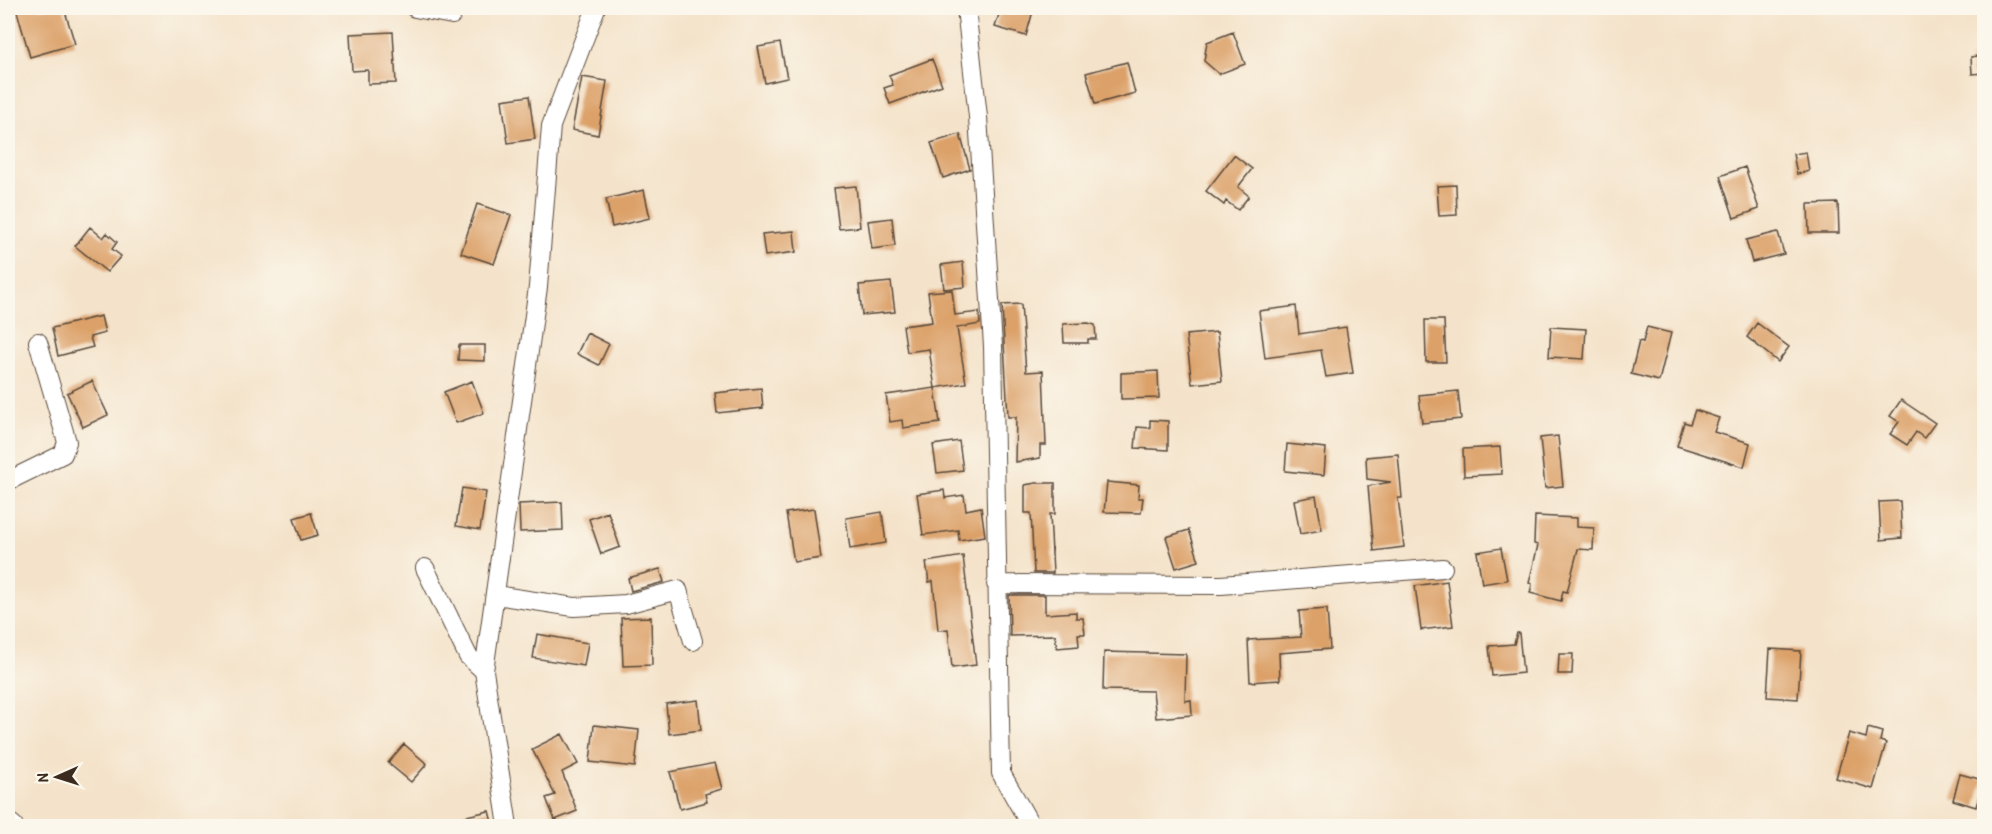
<svg xmlns="http://www.w3.org/2000/svg" width="1992" height="834" font-family="'Patrick Hand',sans-serif">
	<style>
		.building { fill: #dca169 }
		.lines { fill: none; stroke-linecap: round; stroke-linejoin: round }
		.minor-casing { stroke: #574638; stroke-width: 20 }
		.minor { stroke: #fff; stroke-width: 18 }
	</style>
	<rect width="100%" height="100%" fill="#fbf7ec"/>
	<filter id="ink" filterUnits="userSpaceOnUse"><feTurbulence type="fractalNoise" baseFrequency=".0167" numOctaves="2"/><feDisplacementMap in="SourceGraphic" scale="12" xChannelSelector="R" yChannelSelector="G"/><feConvolveMatrix kernelMatrix="1 2 1 2 8 2 1 2 1" color-interpolation-filters="sRGB"/></filter>
	<filter id="wash" filterUnits="userSpaceOnUse"><feTurbulence type="fractalNoise" baseFrequency=".008" numOctaves="4" result="noise"/><feDisplacementMap in="SourceGraphic" scale="24" xChannelSelector="R" yChannelSelector="G"/><feGaussianBlur stdDeviation="1.35" result="paint"/><feColorMatrix in="noise" values="0 0 0 0 0 0 0 0 0 0 0 0 0 0 0 0 0 1.4 0 .05"/><feComposite in="paint" operator="in"/></filter>
	<g filter="url(#wash)">
		<rect width="100%" height="100%" fill="#f4e3ca"/>
		<g id="blocks">
			<path class="building" d="M16,8H64L75,44L30,57Z
				M1001,8H1021L1033,11L1026,36L995,27Z
				M393,32L396,83L368,84V70L352,71L350,34Z
				M1233,32L1245,64L1219,74L1204,61L1207,42Z
				M780,43L787,78L765,83L758,47Z
				M1984,55V73L1972,74L1971,57Z
				M932,59L942,85L890,104L884,88L893,85L889,75Z
				M1127,62L1135,93L1095,104L1086,73Z
				M582,77L607,81L598,135L572,130Z
				M529,96L535,139L508,143L502,100Z
				M960,134L970,169L943,178L931,143Z
				M1806,152L1809,171L1797,174L1793,154Z
				M1234,155L1252,169L1238,187L1249,196L1238,210L1226,201L1224,205L1206,191Z
				M1745,167L1759,209L1734,218L1720,176Z
				M1456,185L1457,215L1439,216L1437,186Z
				M856,186L860,227L839,229L834,188Z
				M644,190L650,218L612,227L606,199Z
				M1838,203L1839,233H1809L1808,204Z
				M477,204L511,215L494,264L461,253Z
				M892,218L895,246L872,249L868,221Z
				M90,227L103,238L107,233L117,242L112,249L121,256L107,272L75,246Z
				M794,231L796,252L765,256L762,234Z
				M1778,232L1784,254L1752,262L1746,240Z
				M963,262L965,287L944,289L941,265Z
				M891,282L895,312L862,315L859,285Z
				M952,290L955,315L979,312L980,324L957,328L966,383L935,388L929,349L907,352L903,326L932,322L928,292Z
				M1021,304L1026,372L1043,371L1046,445H1040V458L1015,462L1016,417H1008L1002,305Z
				M1296,306L1299,334L1346,327L1353,373L1326,377L1321,350L1265,358L1259,311Z
				M101,316L105,333L90,337L93,347L58,356L52,328Z
				M1425,320H1444L1446,362H1426Z
				M1088,323L1095,325L1096,339H1088V343H1064L1063,324Z
				M1757,323L1789,347L1778,362L1747,337Z
				M1551,327L1586,329L1584,359L1549,357Z
				M1647,327L1671,333L1659,381L1631,374L1639,341L1643,342Z
				M1217,332L1222,381L1192,384L1186,335Z
				M587,333L609,344L599,365L577,354Z
				M459,345H485V361L458,360Z
				M1158,371L1159,398L1121,399V373Z
				M92,381L108,415L83,427L67,393Z
				M472,381L484,413L456,423L444,392Z
				M761,388L763,408L717,413L715,393Z
				M935,388L940,423L903,428L902,420L890,422L886,395Z
				M1458,391L1461,419L1422,423L1419,395Z
				M1901,400L1935,423L1924,438L1916,432L1907,445L1890,434L1899,422L1890,416Z
				M1695,410L1719,418L1714,432L1750,443L1744,467L1677,446L1684,422L1690,424Z
				M1150,420L1168,421V450L1135,448L1137,427L1150,428Z
				M1558,436L1563,486L1545,488L1540,438Z
				M959,441L963,470L937,473L933,445Z
				M1287,444L1326,448L1324,475L1285,471Z
				M1500,447L1502,474L1464,476L1463,449Z
				M1398,454L1402,498H1398L1404,547L1374,551L1368,486L1391,482L1367,479L1366,457Z
				M1107,482L1139,485L1138,498H1143L1141,513L1104,512Z
				M1036,483H1055V514H1050L1053,573H1034L1031,513H1025V485Z
				M462,488L486,492L480,530L456,526Z
				M944,490L945,498L964,495L966,510L981,507L985,536L959,540L958,530L923,535L917,494Z
				M1316,496L1322,530L1300,534L1294,500Z
				M1900,501L1902,538L1881,540L1879,502Z
				M562,502L563,530L520,532L519,504Z
				M814,509L821,558L794,562L786,513Z
				M608,512L620,547L601,554L589,519Z
				M882,512L886,543L850,549L846,518Z
				M311,513L318,535L301,540L294,518Z
				M1535,516L1577,518V527L1594,528L1593,550L1578,549L1567,592L1563,591L1561,601L1530,593L1532,584L1529,583L1538,545L1534,544Z
				M1189,530L1199,561L1176,568L1166,537Z
				M1501,548L1507,580L1482,584L1477,552Z
				M963,556L976,665L952,668L948,629L938,630L933,581L929,582L926,562Z
				M660,569L664,582L631,591L628,578Z
				M1447,581L1453,626L1421,630L1415,586Z
				M1009,595H1045V614L1076,612V618H1083L1085,634H1078L1079,646L1057,648L1055,635L1010,636Z
				M1327,609L1330,649L1279,653L1280,680L1250,682L1248,640L1301,637L1299,611Z
				M651,617L652,665L623,666L621,618Z
				M1517,633H1519L1523,673L1492,676L1489,646L1514,644Z
				M537,634L588,643L584,666L533,658Z
				M1770,649L1801,651L1798,699L1767,697Z
				M1104,652L1186,654L1185,701L1191,700L1192,715L1156,718L1153,691L1103,690Z
				M1559,654H1573L1572,674H1558Z
				M698,700L701,730L669,734L666,704Z
				M594,725L639,730L635,767L590,762Z
				M1868,728L1882,732L1880,741L1886,743L1873,789L1836,778L1849,733L1866,738Z
				M562,734L578,764L562,772L577,811L555,820L546,798L555,795L532,749Z
				M404,744L427,764L411,782L388,763Z
				M715,763L722,789L705,794L707,802L680,809L670,772Z
				M1960,774L1983,780L1976,807L1953,800Z
				M489,811L493,826H444V821Z"/>
		</g>
	</g>
	<g filter="url(#ink)">
		<use href="#blocks" fill-opacity="0" stroke="#574638" stroke-width="1.5"/>
		<g class="lines">
			<g class="minor-casing">
				<path id="minor" d="M415,8L452,15
					M966,8L978,117L993,346L1001,773L1031,826
					M8,481L63,454L67,442L38,342
					M425,568L468,656L484,671
					M996,584L1221,585L1443,568
					M496,595L574,607L626,604L678,590L693,641
					M8,821L14,826
					M508,826L484,671L538,287L551,126L596,8"/>
			</g>
			<use href="#minor" class="minor"/>
		</g>
	</g>
	<rect width="1992" height="834" fill="none" stroke="#fbf7ec" stroke-width="30"/>
	<g transform="translate(57 777) rotate(267)" stroke="#fbf7ec" stroke-width="4.5" paint-order="stroke">
	<path d="M0-4.5L10 22L0 15L-10 22Z" fill="#3b2a1e"/>
	<text y="-9" font-size="16" font-weight="bold" text-anchor="middle" fill="#3b2a1e">N</text>
	</g>
</svg>
